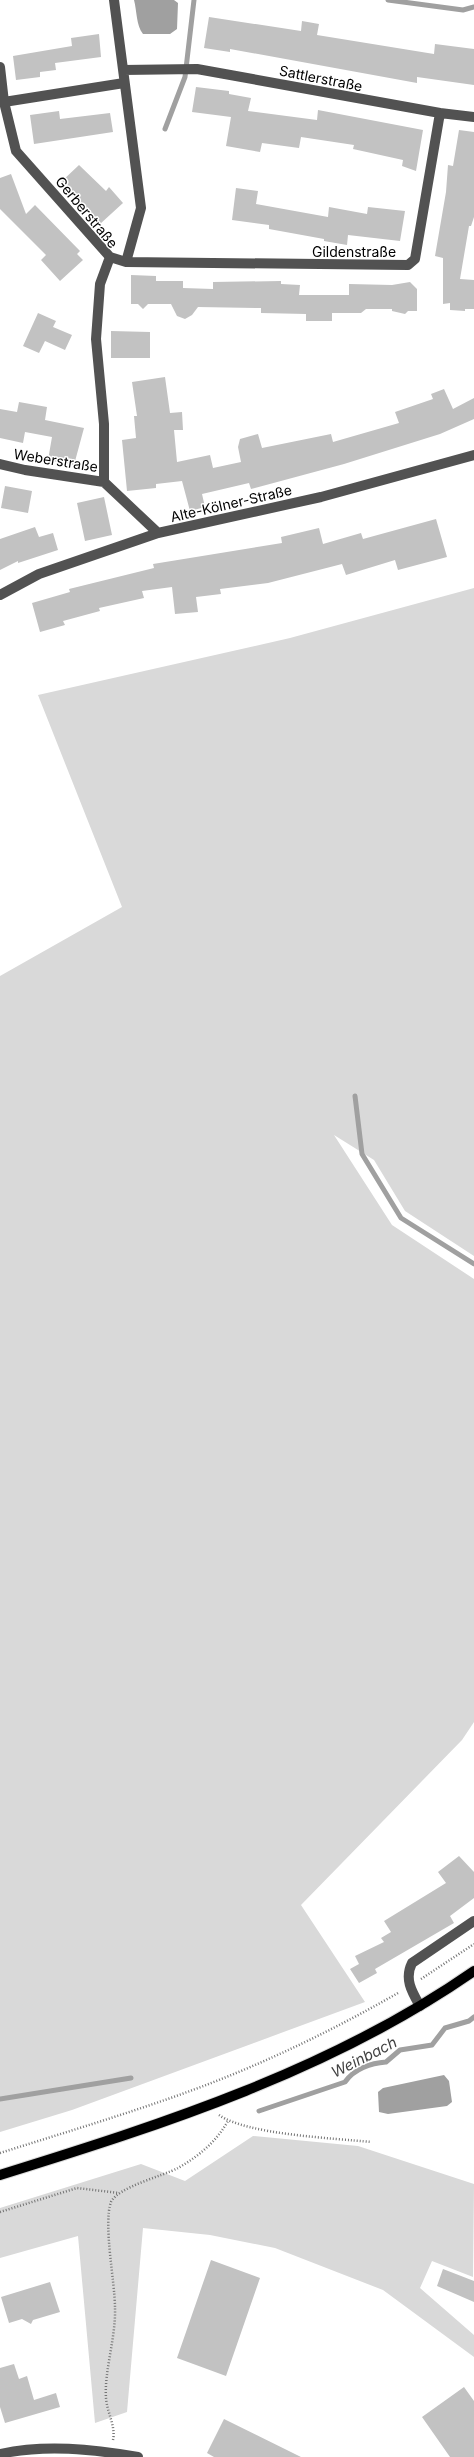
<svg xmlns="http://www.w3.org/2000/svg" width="474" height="2457" font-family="Inter,sans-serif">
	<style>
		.green { fill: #d9d9d9 }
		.water { fill: #a0a0a0 }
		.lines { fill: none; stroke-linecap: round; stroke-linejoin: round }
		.stream { stroke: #a0a0a0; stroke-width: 5 }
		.building { fill: #c2c2c2 }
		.major-casing { stroke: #dbdbdb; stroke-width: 12 }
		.path { stroke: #747474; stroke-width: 2.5; stroke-dasharray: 1 2; stroke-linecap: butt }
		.minor { stroke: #525252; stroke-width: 10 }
		.major { stroke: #000; stroke-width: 10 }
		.labels { text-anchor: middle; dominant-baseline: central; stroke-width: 3; stroke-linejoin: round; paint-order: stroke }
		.street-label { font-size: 14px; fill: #000; stroke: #fff }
		.water-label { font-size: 15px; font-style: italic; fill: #414141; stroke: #fff }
	</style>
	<rect width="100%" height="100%" fill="#fff"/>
	<path class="green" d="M474,588V1256L405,1211L374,1160L334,1135L392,1225L474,1279V1722L462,1740L301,1905L365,2002L72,2110L0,2132V976L122,907L38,695L290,638Z
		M253,2136L358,2146L474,2184L473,2277L432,2261L420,2288L474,2335V2357L383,2290L275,2248L210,2235L143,2228L127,2412L95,2423L78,2236L0,2258V2208L141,2164L185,2181Z"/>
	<path class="water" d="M134,0H174L178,3L177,29L170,34H143C136,25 137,11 134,0Z
		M444,2075L449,2081L452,2102L447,2106L388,2114L379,2112L378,2092L383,2088Z"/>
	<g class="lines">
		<path class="stream" d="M388,0L463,10L474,7
			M165,129L185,77L194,0
			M355,1096L362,1154L401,1218L474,1264
			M0,2099L131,2078
			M259,2111L345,2082C354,2069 371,2063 386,2062L400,2050L432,2045L445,2028L469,2021L474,2017"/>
	</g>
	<path class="building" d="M209,17L301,31L302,21L319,24L317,35L434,54L435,44L474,49V85L417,77V83L230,49V52L204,48Z
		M99,34L101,57L55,63L56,70L40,72V77L16,80L13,56L72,46L71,38Z
		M196,87L229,91V94L251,98L248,111L317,120L318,110L423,130L416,171L402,166L403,160L353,149L354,145L301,137L299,148L262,143L260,152L226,146L231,117L192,112Z
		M59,111L60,119L110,113L113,132L34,144L30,115Z
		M459,130L474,132V217L471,226H469L460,279L474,280V309H465V311L450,310V303L443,304V258L435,256L446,192L448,165L453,166Z
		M79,165L106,191L109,187L123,203L100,224L61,182Z
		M11,174L26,214L35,205L80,251L77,254L83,260L60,281L41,260L46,255L0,209V178Z
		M236,188L258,191L256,204L328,217L329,207L367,214L368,207L405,211L400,241L348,235L347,245L324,241V239L269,229V225L232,220Z
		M131,275L156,276V281H183V288L213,289V282L281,281V284L300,285L299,295H349V284L392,285L410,282L417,289V311H408L405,314L392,311V309H366L361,313H332V321H306V314L261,313V308L198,307L192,315L185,319L177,316L171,304H148L143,309L138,304H131Z
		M38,313L56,321L53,327L72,335L65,350L45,341L39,353L23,346Z
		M111,331L150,332V358H111Z
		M165,377L170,413L182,412L183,430H174L177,462L210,455L213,468L241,462L238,447L240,439L258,434L262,448L331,434L333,442L399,423L395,412L433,399L431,394L444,389L453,409L474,398V419L440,434L344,464L251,489L249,483L202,494L205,507L190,511L182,481L156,484V488L127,491L122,440L136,438L134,416H137L132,382Z
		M19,402L47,407L45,420L84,428L74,465L48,460L52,437L25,432L23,443L0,438V409L17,412Z
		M5,486L32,491L28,513L1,508Z
		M104,497L112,535L85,541L77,503Z
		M436,519L447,557L398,570L395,560L346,575L342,564L268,583L220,589L221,594L196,597L198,612L175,614L172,587L142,591L144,598L99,608L100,611L63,621L65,625L40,632L32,603L70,592L69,589L154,568L153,564L282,543L281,537L319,528L323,544L361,533L363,539Z
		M35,527L39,537L53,533L58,550L18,563V561L0,570V539Z
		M459,1856L474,1872V1898L450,1916L454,1923L375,1969L377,1973L359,1983L350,1969L359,1964L355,1956L384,1942L381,1938L391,1932L384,1921L446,1883L438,1872Z
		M211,2260L260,2278L226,2376L177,2358Z
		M443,2269L474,2281V2302L437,2286Z
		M50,2282L60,2312L33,2320L31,2324L22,2319L9,2323L1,2297Z
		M14,2364L19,2379L27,2376L34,2400L56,2393L60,2407L5,2423L0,2407V2368Z
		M464,2387L474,2401V2457H450L422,2417Z
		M224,2419L301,2457H214L207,2453Z"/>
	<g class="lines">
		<g class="major-casing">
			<path id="major" d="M0,2175C164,2124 332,2070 474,1971"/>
		</g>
		<path class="path" d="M421,1979L474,1944
			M219,2115C248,2135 334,2138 371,2142
			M0,2153C60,2134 120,2116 179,2095C255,2068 328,2033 398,1993
			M0,2212L77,2188L119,2193
			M113,2440C116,2426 107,2413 106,2398C104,2372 116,2337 115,2308C115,2282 103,2224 111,2202C118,2187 163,2176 178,2168C199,2156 216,2142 228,2121"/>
		<path class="minor" d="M114,0L141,208L126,262
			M0,67L4,102L16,151L110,257L100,284L96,339L104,424V482
			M123,70L197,69L440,113
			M4,102L124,83
			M110,257L126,262L408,265L415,259L440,113L474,117
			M0,464L25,470L104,482L158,533
			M0,595L39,574L158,533L321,497L474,455
			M420,2006C412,1992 404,1979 412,1963L474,1921
			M0,2454C45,2444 92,2449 138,2457"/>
		<use href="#major" class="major"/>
	</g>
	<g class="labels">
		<g class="street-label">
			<text transform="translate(321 78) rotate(11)">Sattlerstraße</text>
			<text transform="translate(87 212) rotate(50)">Gerberstraße</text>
			<text x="354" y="251">Gildenstraße</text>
			<text transform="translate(56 460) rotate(9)">Weberstraße</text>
			<text transform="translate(231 503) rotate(-13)">Alte-Kölner-Straße</text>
		</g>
		<g class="water-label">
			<text transform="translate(364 2057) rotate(-27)">Weinbach</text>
		</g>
	</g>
</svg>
